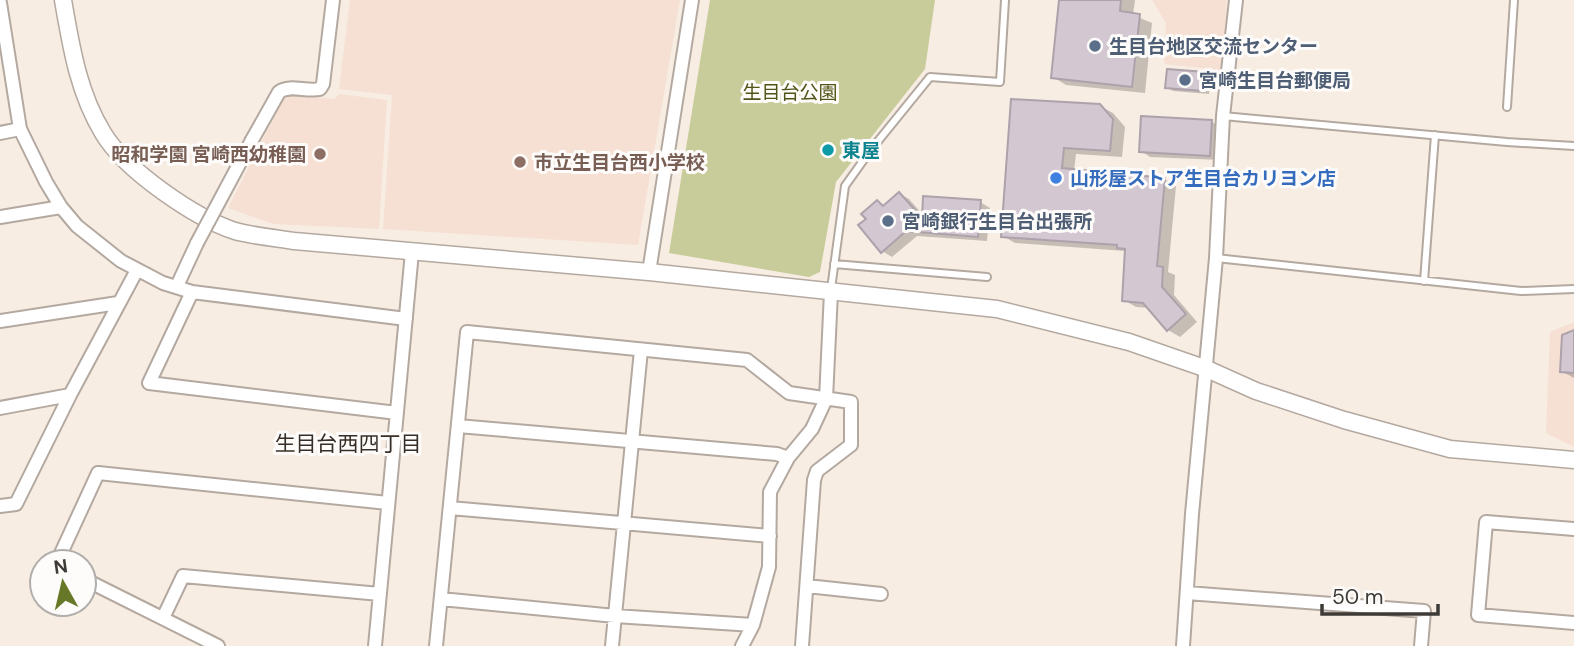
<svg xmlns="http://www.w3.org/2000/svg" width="1574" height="646" font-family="'DM Sans','Noto Sans JP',sans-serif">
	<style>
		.education { fill: #f6e0d3 }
		.green { fill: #c8cc9b }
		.shadow { fill: #0003 }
		.building { fill: #d3c8d1; stroke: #ada2ab; stroke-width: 2 }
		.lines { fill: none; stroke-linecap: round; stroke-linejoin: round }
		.service-casing { stroke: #b4a9a0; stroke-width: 10 }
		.minor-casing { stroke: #b4a9a0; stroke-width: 16 }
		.tertiary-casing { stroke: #b4a9a0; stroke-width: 19 }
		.service { stroke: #fff; stroke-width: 6 }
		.minor { stroke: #fff; stroke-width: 12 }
		.tertiary { stroke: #fff; stroke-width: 16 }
		.minor-bridge-casing { stroke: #b4a9a0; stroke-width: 16; stroke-linecap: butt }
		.minor-bridge { stroke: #fff; stroke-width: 12 }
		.service-dot { fill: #5c6f8a; stroke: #fefcfa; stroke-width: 2.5 }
		.culture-dot { fill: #0f9aa8; stroke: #fefcfa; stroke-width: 2.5 }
		.education-dot { fill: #8d6e63; stroke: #fefcfa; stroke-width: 2.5 }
		.shop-dot { fill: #3f7fe0; stroke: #fefcfa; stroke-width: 2.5 }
		.labels { text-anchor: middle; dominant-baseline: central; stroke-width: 6; stroke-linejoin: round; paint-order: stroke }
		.service-label { font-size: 19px; font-weight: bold; fill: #4e5e75; stroke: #fefcfa; text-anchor: start }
		.park-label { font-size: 19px; fill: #525417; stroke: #fefcfa }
		.culture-label { font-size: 19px; font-weight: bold; fill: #0d838f; stroke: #fefcfa; text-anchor: start }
		.education-label { font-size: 19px; font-weight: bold; fill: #785e54; stroke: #fefcfa; text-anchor: end }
		.shop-label { font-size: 19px; font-weight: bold; fill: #366cbe; stroke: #fefcfa; text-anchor: start }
		.neighbourhood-label { font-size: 21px; fill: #372e27; stroke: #fefcfa }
	</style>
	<rect width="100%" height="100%" fill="#f8ede3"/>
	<path class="education" d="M350,0H680L638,245L383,229L392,95L339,89Z
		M1152,0H1227L1221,70L1164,64L1166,23Z
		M289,94L334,99L339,94L387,100L379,229L273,224L228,208L285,95Z
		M1574,322V447L1546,433L1550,332Z"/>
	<path class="green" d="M710,0H935L925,69L836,182L820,272L809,277L669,253Z"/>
	<path class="shadow" d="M1061,0H1135L1133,15L1152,23L1145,93L1066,85L1053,77Z
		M1204,73L1210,77L1209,94L1173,91L1167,87Z
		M1012,101L1100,106L1113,113L1125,127L1122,157L1076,154L1074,171L1164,179L1176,186L1168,272L1175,275L1174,295L1197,322L1180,337L1168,330L1150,308L1136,307L1124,300L1125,251L1015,243L1003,236Z
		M1212,122L1221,127L1220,160L1150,157L1141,151Z
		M900,194L909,199L924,216L980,202L990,208L987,241L917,236L892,257L882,251L868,219L877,202L885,206Z
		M1574,332V378L1561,371Z"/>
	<path class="building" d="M1059,0H1121L1120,11L1140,14L1132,87L1051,78Z
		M1167,69L1205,72L1203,91L1165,88Z
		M1011,99L1100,104L1113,119L1110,151L1064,148L1062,168L1165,178L1157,266L1163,267L1162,287L1186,314L1167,331L1143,303L1122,301L1125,249L1117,248V245L1001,237Z
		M1141,116L1212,120L1210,156L1139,152Z
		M899,192L922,218L923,196L981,200L978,237L906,231L881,253L858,225L866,219L861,214L877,200L883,206Z
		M1574,330V373L1560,372L1562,335Z"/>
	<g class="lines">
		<g class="service-casing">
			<path id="service" d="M1507,107L1514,0
				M1223,116L1507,142L1574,146
				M1216,258L1521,291L1574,289
				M834,264L987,277
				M1424,281L1435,135
				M831,289L845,186L870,151L930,77L1000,82L1005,0"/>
		</g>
		<g class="minor-casing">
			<path id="minor" d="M0,3L20,129L46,182L61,207L77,226L121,261L163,283L192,292L406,319
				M0,133L20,129
				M252,140L279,92C290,84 306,92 320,89L323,84L333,0
				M0,217L61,207
				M649,272L692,0
				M177,286L197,243
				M192,292L149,383L397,413
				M0,321L118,303
				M0,408L70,395
				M458,426L777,454L788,458
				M0,506L16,504L70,395L137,270
				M450,508L770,536
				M1574,529L1486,522L1478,615L1574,623
				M57,562L98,473L388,503
				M84,579L218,646
				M807,586L881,594
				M1187,593L1424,611L1421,646
				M441,599L615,616L753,625
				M163,618L183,576L380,594
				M375,646L412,252
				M436,646L467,332L747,360L789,393L851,402V445L817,471L814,480L802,646
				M612,646L641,350
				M742,646L753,625L769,567L770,492L788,458L812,429L826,399L831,292
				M1183,646L1192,514L1216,258L1223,116L1236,0"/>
		</g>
		<g class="tertiary-casing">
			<path id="tertiary" d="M63,0C71,46 78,92 103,133C125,170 195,218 235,231C254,236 274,238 294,241L649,272L997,309L1129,342L1207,369L1256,391L1344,420L1450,449L1574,460"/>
		</g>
		<use href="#service" class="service"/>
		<use href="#minor" class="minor"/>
		<use href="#tertiary" class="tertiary"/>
		<g class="minor-bridge-casing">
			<path id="minor-bridge" d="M197,243L252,140"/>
		</g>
		<use href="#minor-bridge" class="minor-bridge"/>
	</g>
	<g class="service-dot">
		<circle cx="1095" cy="46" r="7"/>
		<circle cx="1185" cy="80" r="7"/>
		<circle cx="888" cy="221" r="7"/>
	</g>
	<circle class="culture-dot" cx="828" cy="150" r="7"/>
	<g class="education-dot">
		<circle cx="320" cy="154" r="7"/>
		<circle cx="520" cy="162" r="7"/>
	</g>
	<circle class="shop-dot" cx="1056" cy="178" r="7"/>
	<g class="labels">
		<g class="service-label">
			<text x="1109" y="46">生目台地区交流センター</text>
			<text x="1199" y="80">宮崎生目台郵便局</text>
			<text x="902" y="221">宮崎銀行生目台出張所</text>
		</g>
		<g class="park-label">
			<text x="790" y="92">生目台公園</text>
		</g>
		<g class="culture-label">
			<text x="842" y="150">東屋</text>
		</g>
		<g class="education-label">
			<text x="306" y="154">昭和学園 宮崎西幼稚園</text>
			<text x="534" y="162" text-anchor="start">市立生目台西小学校</text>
		</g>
		<g class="shop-label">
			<text x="1070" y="178">山形屋ストア生目台カリヨン店</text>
		</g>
		<g class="neighbourhood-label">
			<text x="348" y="444">生目台西四丁目</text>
		</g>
	</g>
	<g transform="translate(63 583) rotate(352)"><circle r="33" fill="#fefcfa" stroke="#b1aeac" stroke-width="2"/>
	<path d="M0-5L12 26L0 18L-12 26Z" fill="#677929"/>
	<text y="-10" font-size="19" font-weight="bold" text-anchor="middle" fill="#3e3a36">N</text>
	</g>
	<path d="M1322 604v10h116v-10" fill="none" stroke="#3e3a36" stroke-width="3.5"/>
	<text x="1332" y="604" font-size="21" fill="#3e3a36" stroke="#fefcfa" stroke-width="5" paint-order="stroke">50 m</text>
</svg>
